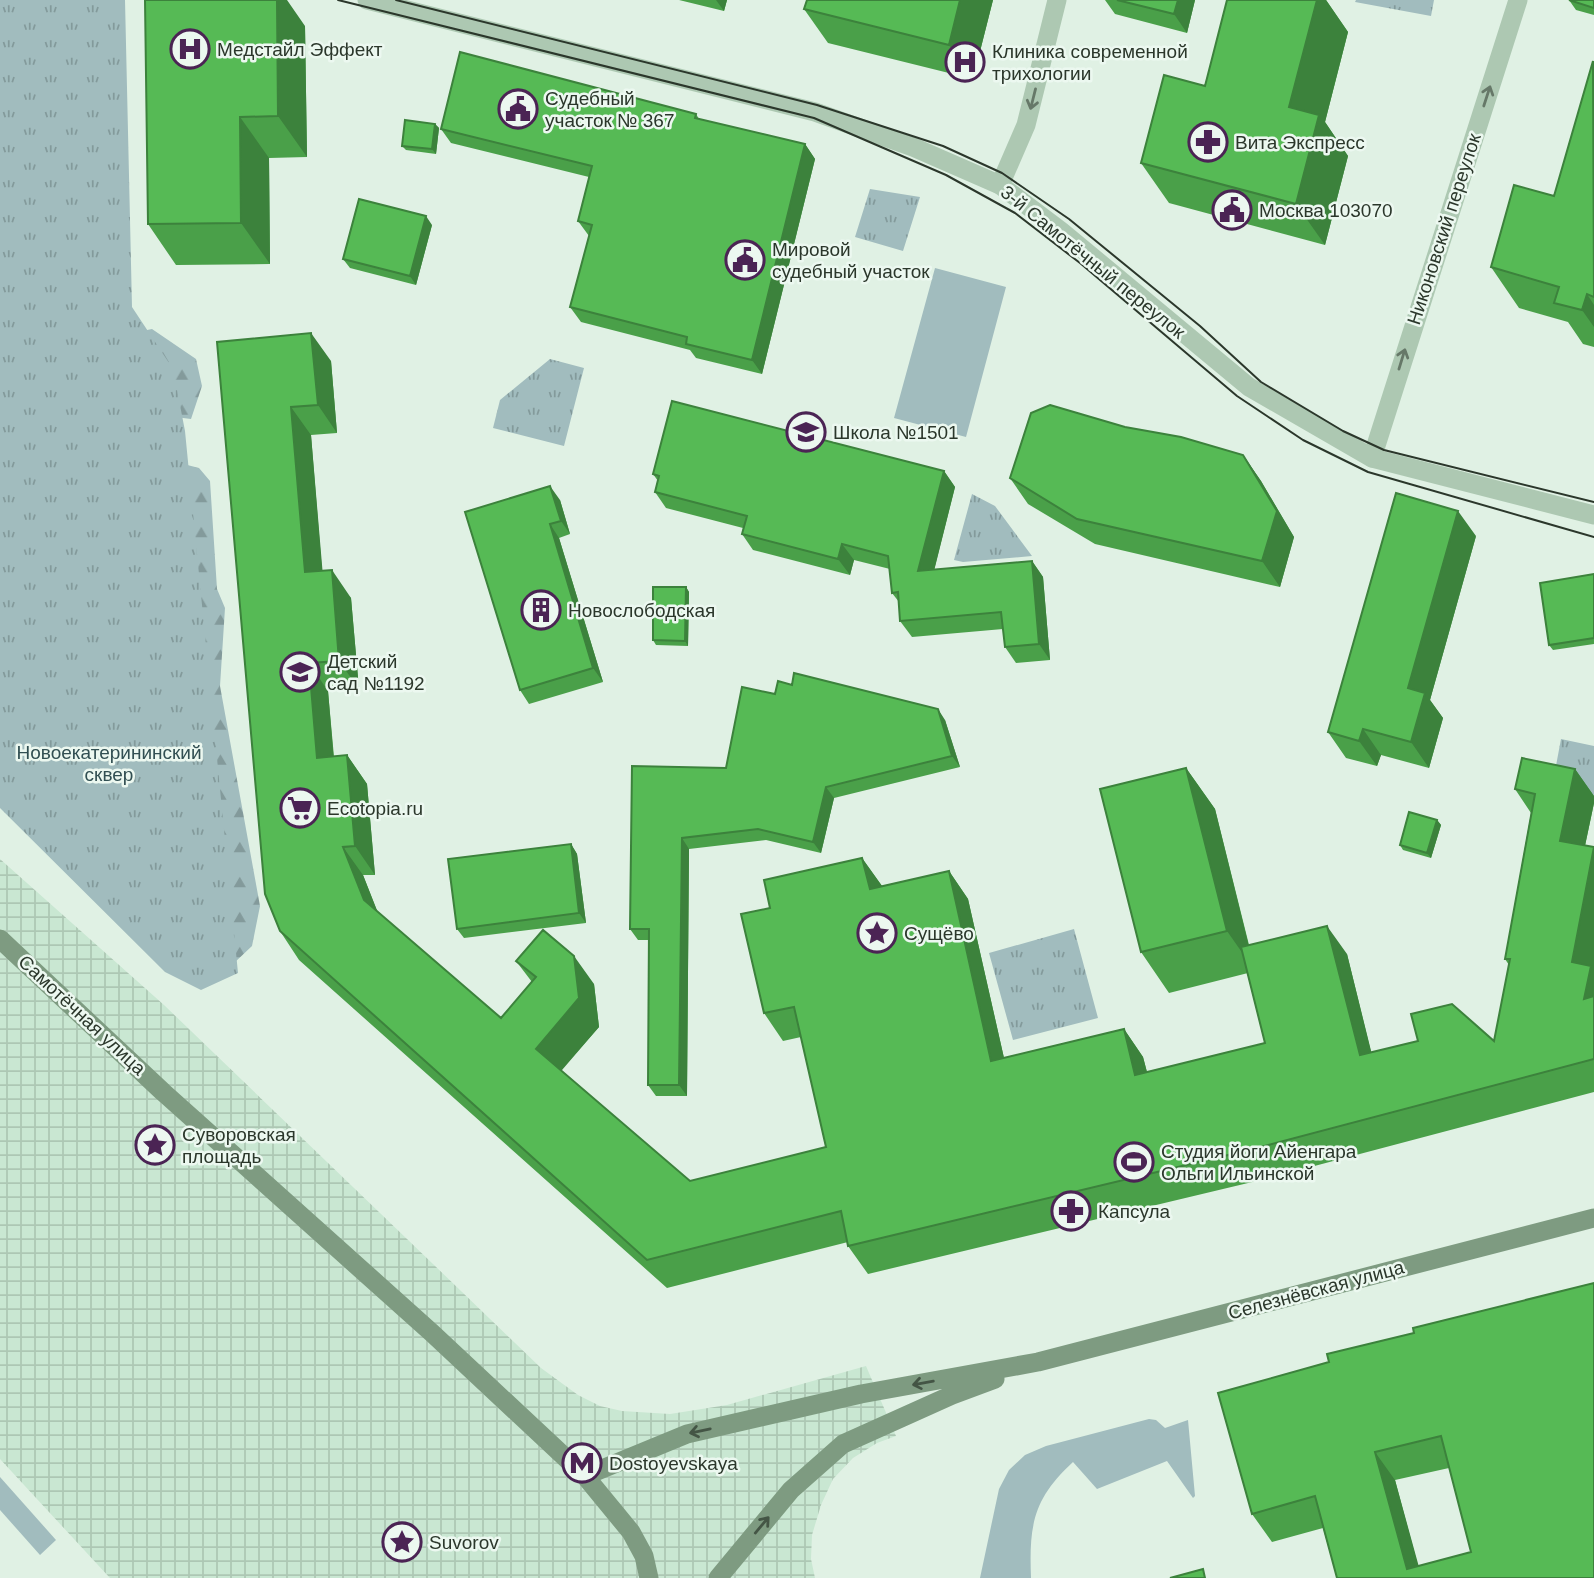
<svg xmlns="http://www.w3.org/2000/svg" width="1594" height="1578" font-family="Arial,sans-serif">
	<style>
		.green { fill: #a1bcbe }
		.forest { fill: url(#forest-firs) }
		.park { fill: url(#park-tufts) }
		.plaza { fill: url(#plaza-grid) }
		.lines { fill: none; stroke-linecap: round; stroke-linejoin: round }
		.minor { stroke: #adc8b2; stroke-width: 19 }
		.tertiary { stroke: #adc8b2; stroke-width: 19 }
		.secondary { stroke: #7e9b81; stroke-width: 19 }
		.tram { stroke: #2b372b; stroke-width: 2 }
		.wall { fill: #4aa049; fill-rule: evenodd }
		.shaded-wall { fill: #3c823c }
		.building { fill: #56ba55; stroke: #3c823c; stroke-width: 2; fill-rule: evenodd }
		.oneway { stroke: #667868 }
		.oneway2 { stroke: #445545 }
		.labels { text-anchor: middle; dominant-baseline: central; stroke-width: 5; stroke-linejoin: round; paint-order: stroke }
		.poi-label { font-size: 19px; fill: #2b372b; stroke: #ecf8f0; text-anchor: start }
		.street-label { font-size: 19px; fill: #2b372b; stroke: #ecf8f0 }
		.park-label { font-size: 19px; fill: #314f52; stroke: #ecf8f0 }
	</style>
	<defs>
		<pattern id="forest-firs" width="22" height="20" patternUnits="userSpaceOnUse" patternTransform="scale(1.75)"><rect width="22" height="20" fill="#a1bcbe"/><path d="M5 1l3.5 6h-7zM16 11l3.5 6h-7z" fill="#839a9b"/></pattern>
		<pattern id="park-tufts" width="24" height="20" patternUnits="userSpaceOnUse" patternTransform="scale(1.75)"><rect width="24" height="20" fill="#a1bcbe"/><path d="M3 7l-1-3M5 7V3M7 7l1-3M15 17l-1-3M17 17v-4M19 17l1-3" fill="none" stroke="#839a9b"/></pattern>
		<pattern id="plaza-grid" width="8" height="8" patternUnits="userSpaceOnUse" patternTransform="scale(1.75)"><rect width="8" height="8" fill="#c9e7d2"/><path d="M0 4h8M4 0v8" fill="none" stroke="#adc7b4"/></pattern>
	</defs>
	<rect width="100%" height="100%" fill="#e0f1e4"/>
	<path class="green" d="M935,268L1006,287L966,437L894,418Z
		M1149,1419L1156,1420L1165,1428L1188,1420L1195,1496L1193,1498L1167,1461L1097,1489L1073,1462C1033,1499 1029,1525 1031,1578H980L999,1489L1009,1470L1025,1455L1046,1446Z
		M0,1477L56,1540L40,1555L0,1510Z"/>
	<path class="forest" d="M152,329L196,359L202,386L191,419L127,411L99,340Z
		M164,459L199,468L210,481L217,589L225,608L220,686L260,906L252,946L233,964Z"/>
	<path class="park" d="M0,0H125L132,307L173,369L185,431L238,973L201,990L165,972L0,808Z
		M1356,0H1434L1431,16L1355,2Z
		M870,189L920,197L903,251L855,237Z
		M550,359L584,368L564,446L493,428L500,400Z
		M972,494L995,506L1032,556L963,562L954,560Z
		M1561,739L1594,746V795L1552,787Z
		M1074,929L1098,1018L1013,1040L989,953Z"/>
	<path class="plaza" d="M0,859L164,1005L541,1368L578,1395L600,1406L622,1411L670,1414L727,1405L866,1366L896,1436L877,1443L853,1458L833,1479L821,1505L812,1535L811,1559L815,1578H110L0,1459Z"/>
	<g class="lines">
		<path class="minor" d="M1518,0L1372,458L1594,515
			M1000,185L1026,125L1057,0"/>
		<path class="tertiary" d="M367,0L815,112L913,147L1000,185L1061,231L1249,387L1372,458"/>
		<path class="secondary" d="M0,939L163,1092L432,1333L585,1476L631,1532L644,1556L649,1578
			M585,1476L687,1434L861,1394L1038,1362L1594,1218
			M718,1578L791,1490L843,1444L952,1395L995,1379"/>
		<path class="tram" d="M338,0L814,118L946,175L1015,213L1080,263L1237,396L1303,440L1368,472L1594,537
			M396,0L817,105L943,146L1002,173L1069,219L1200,326L1261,382L1343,431L1384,450L1594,502"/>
	</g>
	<path class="wall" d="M679,0H727L724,11Z
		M993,0L973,79L828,43L804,9Z
		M1105,0H1195L1187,33L1115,14Z
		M1227,0H1326L1348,32L1325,122L1348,156L1325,245L1169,203L1141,163L1205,86Z
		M1569,0H1594V15L1576,10Z
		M305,26L307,157L269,158L270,264L176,265L148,224Z
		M1594,61V347L1583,344L1568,322L1519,308L1491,267L1554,196Z
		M696,114L699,119L805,144L815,159L762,374L696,358L690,350L581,322L570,307L589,236L578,221L589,177L451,143L441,129Z
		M435,124L439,128L436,154L406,150L402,146Z
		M432,225L416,285L350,268L343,259Z
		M217,342L331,361L337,433L311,435L322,571L351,598L359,689L328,691L334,757L347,755L367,784L375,875H363L377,911L501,1018L532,982L516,961L594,984L599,1027L561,1070L690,1181L826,1147L801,1037L783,1041L764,1013L770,908L862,858L882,886L949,871L968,899L1004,1058L1124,1029L1143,1057L1147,1072L1265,1043L1248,973L1169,993L1141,952L1186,768L1215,809L1249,945L1347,954L1371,1052L1494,1041L1509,965L1505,959L1531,813L1515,789L1575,769L1594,796V803L1585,846L1594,848V1092L1269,1178L868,1274L848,1246V1242L667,1288L299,960L280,931Z
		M1125,427L1243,455L1261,481L1294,537L1280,587L1095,544L1028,504L1010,478Z
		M944,471L955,487L934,570L1032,561L1043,577L1050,660L1016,663L1005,647L1003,629L912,637L900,621L899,602L892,593L890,569L854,560L850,575L753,550L742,534L743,528L666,508L655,492L658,481L653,474Z
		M560,500L570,534L559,538L603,682L529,704L520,690L465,512Z
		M1476,536L1430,700L1443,718L1429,768L1381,755L1377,766L1346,758L1328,732Z
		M1594,574V644L1553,650L1549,645Z
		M686,587L689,592L688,646L656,645L653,640Z
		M792,685L945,720L960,767L834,798L821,853L766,840L689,849L687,1096H656L648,1085L649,940H638L630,929L632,766L726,768L775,694Z
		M1437,820L1441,825L1431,858L1403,850L1400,845Z
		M571,844L577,854L586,923L464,938L457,929Z
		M1414,1333L1594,1578H1337L1323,1528L1272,1542L1252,1514L1329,1362ZM1449,1468L1471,1552L1418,1566L1395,1480Z"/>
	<path class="shaded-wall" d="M277,0H287L305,26L307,157L278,116Z
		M716,0H727L724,11Z
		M960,0H993L973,79L949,45Z
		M1178,0H1195L1187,33L1174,14Z
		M1317,0H1326L1348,32L1325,122L1348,156L1325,245L1296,204L1289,107Z
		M240,117L269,158L270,264L241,223Z
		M435,124L439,128L436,154L432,149Z
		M805,144L815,159L762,374L752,360Z
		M426,216L432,225L416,285L410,276Z
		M1587,294L1594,305V327L1582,310Z
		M311,333L331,361L337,433L318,405Z
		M291,407L311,435L325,600L305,572Z
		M1243,455L1261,481L1294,537L1280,587L1262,561Z
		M944,471L955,487L930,587L918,571Z
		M550,486L560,500L570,534L561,521Z
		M1458,511L1476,536L1430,700L1443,718L1429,768L1411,742L1408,688Z
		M550,524L559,538L603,682L593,668Z
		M842,544L854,560L850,575L838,559Z
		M1032,561L1043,577L1050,660L1039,644Z
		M332,570L351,598L359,689L339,661Z
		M686,587L689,592L688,646L685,641Z
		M309,663L328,691L336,786L317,758Z
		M938,709L945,720L960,767L952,756Z
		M1363,729L1381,755L1377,766L1359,741Z
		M347,755L367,784L375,875L355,846Z
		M1186,768L1215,809L1255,971L1227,931Z
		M1575,769L1594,796V803L1580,869L1560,841Z
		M826,787L834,798L821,853L813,842Z
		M1437,820L1441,825L1431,858L1427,853Z
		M682,838L689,849L687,1096L679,1085Z
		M571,844L577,854L586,923L579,913Z
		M343,847L363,875L384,928L364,900Z
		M1594,847V1013L1584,999L1572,962Z
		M862,858L882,886L870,889Z
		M949,871L968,899L1011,1089L991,1061Z
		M1327,926L1347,954L1379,1083L1360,1055Z
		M574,956L594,984L599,1027L556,1077L536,1049Z
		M1124,1029L1143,1057L1155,1103L1135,1075Z
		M1375,1452L1395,1480L1422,1578L1407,1569Z"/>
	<path class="building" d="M145,0H277L278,116L240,117L241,223L148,224Z
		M807,0H960L949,45L804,9Z
		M1117,0H1178L1174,14Z
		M1227,0H1317L1289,107L1319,115L1296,204L1141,163L1164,75L1205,86Z
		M1569,0H1594V8Z
		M460,52L696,114L695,118L805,144L752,360L686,344L687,337L570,307L592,225L578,221L592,166L441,129Z
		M1593,61L1594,297L1587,294L1582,310L1554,303L1559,287L1491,267L1514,185L1554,196Z
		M405,120L435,124L432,149L402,146Z
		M359,199L426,216L410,276L343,259Z
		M311,333L318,405L291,407L305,572L332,570L339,661L309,663L317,758L347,755L355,846L343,847L364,900L501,1018L536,977L516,961L543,930L574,956L579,998L536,1049L690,1181L826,1147L794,1007L764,1013L741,914L770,908L764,880L862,858L870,889L949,871L991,1061L1124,1029L1135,1075L1265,1043L1241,947L1327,926L1360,1055L1418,1041L1411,1014L1452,1004L1494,1041L1510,959H1505L1535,794L1515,789L1522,758L1575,769L1560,841L1594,847L1572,962L1591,966L1584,999L1594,996V1059L1249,1150L848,1246L841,1211L647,1260L280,931L265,894L217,342Z
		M672,401L944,471L918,571L1032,561L1039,644L1005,647L1001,612L900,621L898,592L892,593L888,556L842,544L838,559L742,534L747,516L655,492L659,476L653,474Z
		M1050,405L1125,427L1181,437L1243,455L1277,511L1262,561L1077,519L1010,478L1031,413Z
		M550,486L561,521L550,524L593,668L520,690L465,512Z
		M1396,493L1458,511L1408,688L1425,693L1411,742L1363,729L1359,741L1328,732Z
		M1594,574V638L1549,645L1540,583Z
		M653,587H686L685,641L653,640Z
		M794,673L938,709L952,756L826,787L813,842L758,829L682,838L679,1085H648L649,929H630L632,766L726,768L742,687L775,694L778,681L792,685Z
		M1186,768L1227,931L1141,952L1100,789Z
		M1409,812L1437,820L1427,853L1400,845Z
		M571,844L579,913L457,929L448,859Z
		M1594,1283V1578H1337L1315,1496L1252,1514L1218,1393L1329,1362L1327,1354L1414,1333L1413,1328ZM1441,1436L1471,1552L1407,1569L1375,1452Z
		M1203,1569L1205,1578H1170Z"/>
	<defs><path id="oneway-shaft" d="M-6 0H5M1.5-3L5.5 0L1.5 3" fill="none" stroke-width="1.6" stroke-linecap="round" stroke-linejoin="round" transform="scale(1.75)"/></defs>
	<g class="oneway">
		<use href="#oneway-shaft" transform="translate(1487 96) rotate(-72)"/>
		<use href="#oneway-shaft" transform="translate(1033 99) rotate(104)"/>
		<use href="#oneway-shaft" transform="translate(1402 359) rotate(-73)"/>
	</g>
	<g class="oneway2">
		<use href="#oneway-shaft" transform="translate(923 1383) rotate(170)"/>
		<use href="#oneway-shaft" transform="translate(700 1431) rotate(168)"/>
		<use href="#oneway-shaft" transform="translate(762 1525) rotate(-50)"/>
	</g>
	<defs>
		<g id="hospital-ring" transform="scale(2.0125)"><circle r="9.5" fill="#ecf8f0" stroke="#4b2454" stroke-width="1.5"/><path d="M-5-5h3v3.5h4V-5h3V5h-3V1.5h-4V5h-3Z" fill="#4b2454"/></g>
		<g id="civic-ring" transform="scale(2.0125)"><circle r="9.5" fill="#ecf8f0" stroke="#4b2454" stroke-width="1.5"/><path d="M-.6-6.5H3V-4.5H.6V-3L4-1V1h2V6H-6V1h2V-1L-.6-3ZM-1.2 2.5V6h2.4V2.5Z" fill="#4b2454"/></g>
		<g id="pharmacy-ring" transform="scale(2.0125)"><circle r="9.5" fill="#ecf8f0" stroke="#4b2454" stroke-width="1.5"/><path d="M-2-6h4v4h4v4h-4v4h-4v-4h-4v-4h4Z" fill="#4b2454"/></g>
		<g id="school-ring" transform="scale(2.0125)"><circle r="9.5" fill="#ecf8f0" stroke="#4b2454" stroke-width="1.5"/><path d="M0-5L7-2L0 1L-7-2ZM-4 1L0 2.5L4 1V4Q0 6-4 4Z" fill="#4b2454"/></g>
		<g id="building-ring" transform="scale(2.0125)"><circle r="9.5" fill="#ecf8f0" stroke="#4b2454" stroke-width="1.5"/><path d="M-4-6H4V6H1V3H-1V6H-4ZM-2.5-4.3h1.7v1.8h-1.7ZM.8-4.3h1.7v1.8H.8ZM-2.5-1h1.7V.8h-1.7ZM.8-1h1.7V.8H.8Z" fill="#4b2454"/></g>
		<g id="supermarket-ring" transform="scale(2.0125)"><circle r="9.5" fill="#ecf8f0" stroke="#4b2454" stroke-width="1.5"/><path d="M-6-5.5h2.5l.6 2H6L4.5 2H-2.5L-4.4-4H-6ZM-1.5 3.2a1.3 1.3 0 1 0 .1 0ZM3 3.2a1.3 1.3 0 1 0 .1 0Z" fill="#4b2454"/></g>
		<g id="sight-ring" transform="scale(2.0125)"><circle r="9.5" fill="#ecf8f0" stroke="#4b2454" stroke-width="1.5"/><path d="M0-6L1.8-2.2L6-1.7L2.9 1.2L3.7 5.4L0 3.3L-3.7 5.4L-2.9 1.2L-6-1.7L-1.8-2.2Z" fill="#4b2454"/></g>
		<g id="stadium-ring" transform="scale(2.0125)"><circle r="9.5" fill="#ecf8f0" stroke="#4b2454" stroke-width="1.5"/><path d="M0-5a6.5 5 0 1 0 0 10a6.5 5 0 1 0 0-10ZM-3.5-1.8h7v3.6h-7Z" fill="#4b2454"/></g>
		<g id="metro-ring" transform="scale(2.0125)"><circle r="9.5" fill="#ecf8f0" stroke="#4b2454" stroke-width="1.5"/><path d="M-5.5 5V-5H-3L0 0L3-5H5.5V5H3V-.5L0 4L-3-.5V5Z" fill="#4b2454"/></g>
	</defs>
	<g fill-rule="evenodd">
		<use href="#hospital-ring" x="190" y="49"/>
		<use href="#hospital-ring" x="965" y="62"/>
		<use href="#civic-ring" x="518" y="109"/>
		<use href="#pharmacy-ring" x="1208" y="142"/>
		<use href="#civic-ring" x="1232" y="210"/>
		<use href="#civic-ring" x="745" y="260"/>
		<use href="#school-ring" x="806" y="432"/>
		<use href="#building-ring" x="541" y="610"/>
		<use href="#school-ring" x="300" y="672"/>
		<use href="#supermarket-ring" x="300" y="808"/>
		<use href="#sight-ring" x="877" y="933"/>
		<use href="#sight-ring" x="155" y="1145"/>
		<use href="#stadium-ring" x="1134" y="1162"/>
		<use href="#pharmacy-ring" x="1071" y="1211"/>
		<use href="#metro-ring" x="582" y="1463"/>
		<use href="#sight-ring" x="402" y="1542"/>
	</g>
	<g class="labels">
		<g class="poi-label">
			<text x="217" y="49">Медстайл Эффект</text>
			<text x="992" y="51">Клиника современной<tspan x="992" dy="22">трихологии</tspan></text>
			<text x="545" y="98">Судебный<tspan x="545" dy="22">участок № 367</tspan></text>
			<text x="1235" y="142">Вита Экспресс</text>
			<text x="1259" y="210">Москва 103070</text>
			<text x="772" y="249">Мировой<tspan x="772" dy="22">судебный участок</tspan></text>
			<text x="833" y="432">Школа №1501</text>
			<text x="568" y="610">Новослободская</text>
			<text x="327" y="661">Детский<tspan x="327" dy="22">сад №1192</tspan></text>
			<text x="327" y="808">Ecotopia.ru</text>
			<text x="904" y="933">Сущёво</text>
			<text x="182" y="1134">Суворовская<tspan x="182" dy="22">площадь</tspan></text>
			<text x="1161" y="1151">Студия йоги Айенгара<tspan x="1161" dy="22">Ольги Ильинской</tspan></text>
			<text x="1098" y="1211">Капсула</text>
			<text x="609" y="1463">Dostoyevskaya</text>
			<text x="429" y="1542">Suvorov</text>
		</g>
		<g class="street-label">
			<text transform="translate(1444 229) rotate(-72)">Никоновский переулок</text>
			<text transform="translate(1093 262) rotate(39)">3-й Самотёчный переулок</text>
			<text transform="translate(82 1015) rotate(43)">Самотёчная улица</text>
			<text transform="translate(1316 1290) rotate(-15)">Селезнёвская улица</text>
		</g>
		<g class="park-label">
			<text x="109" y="752">Новоекатерининский<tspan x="109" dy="22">сквер</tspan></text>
		</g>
	</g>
</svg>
